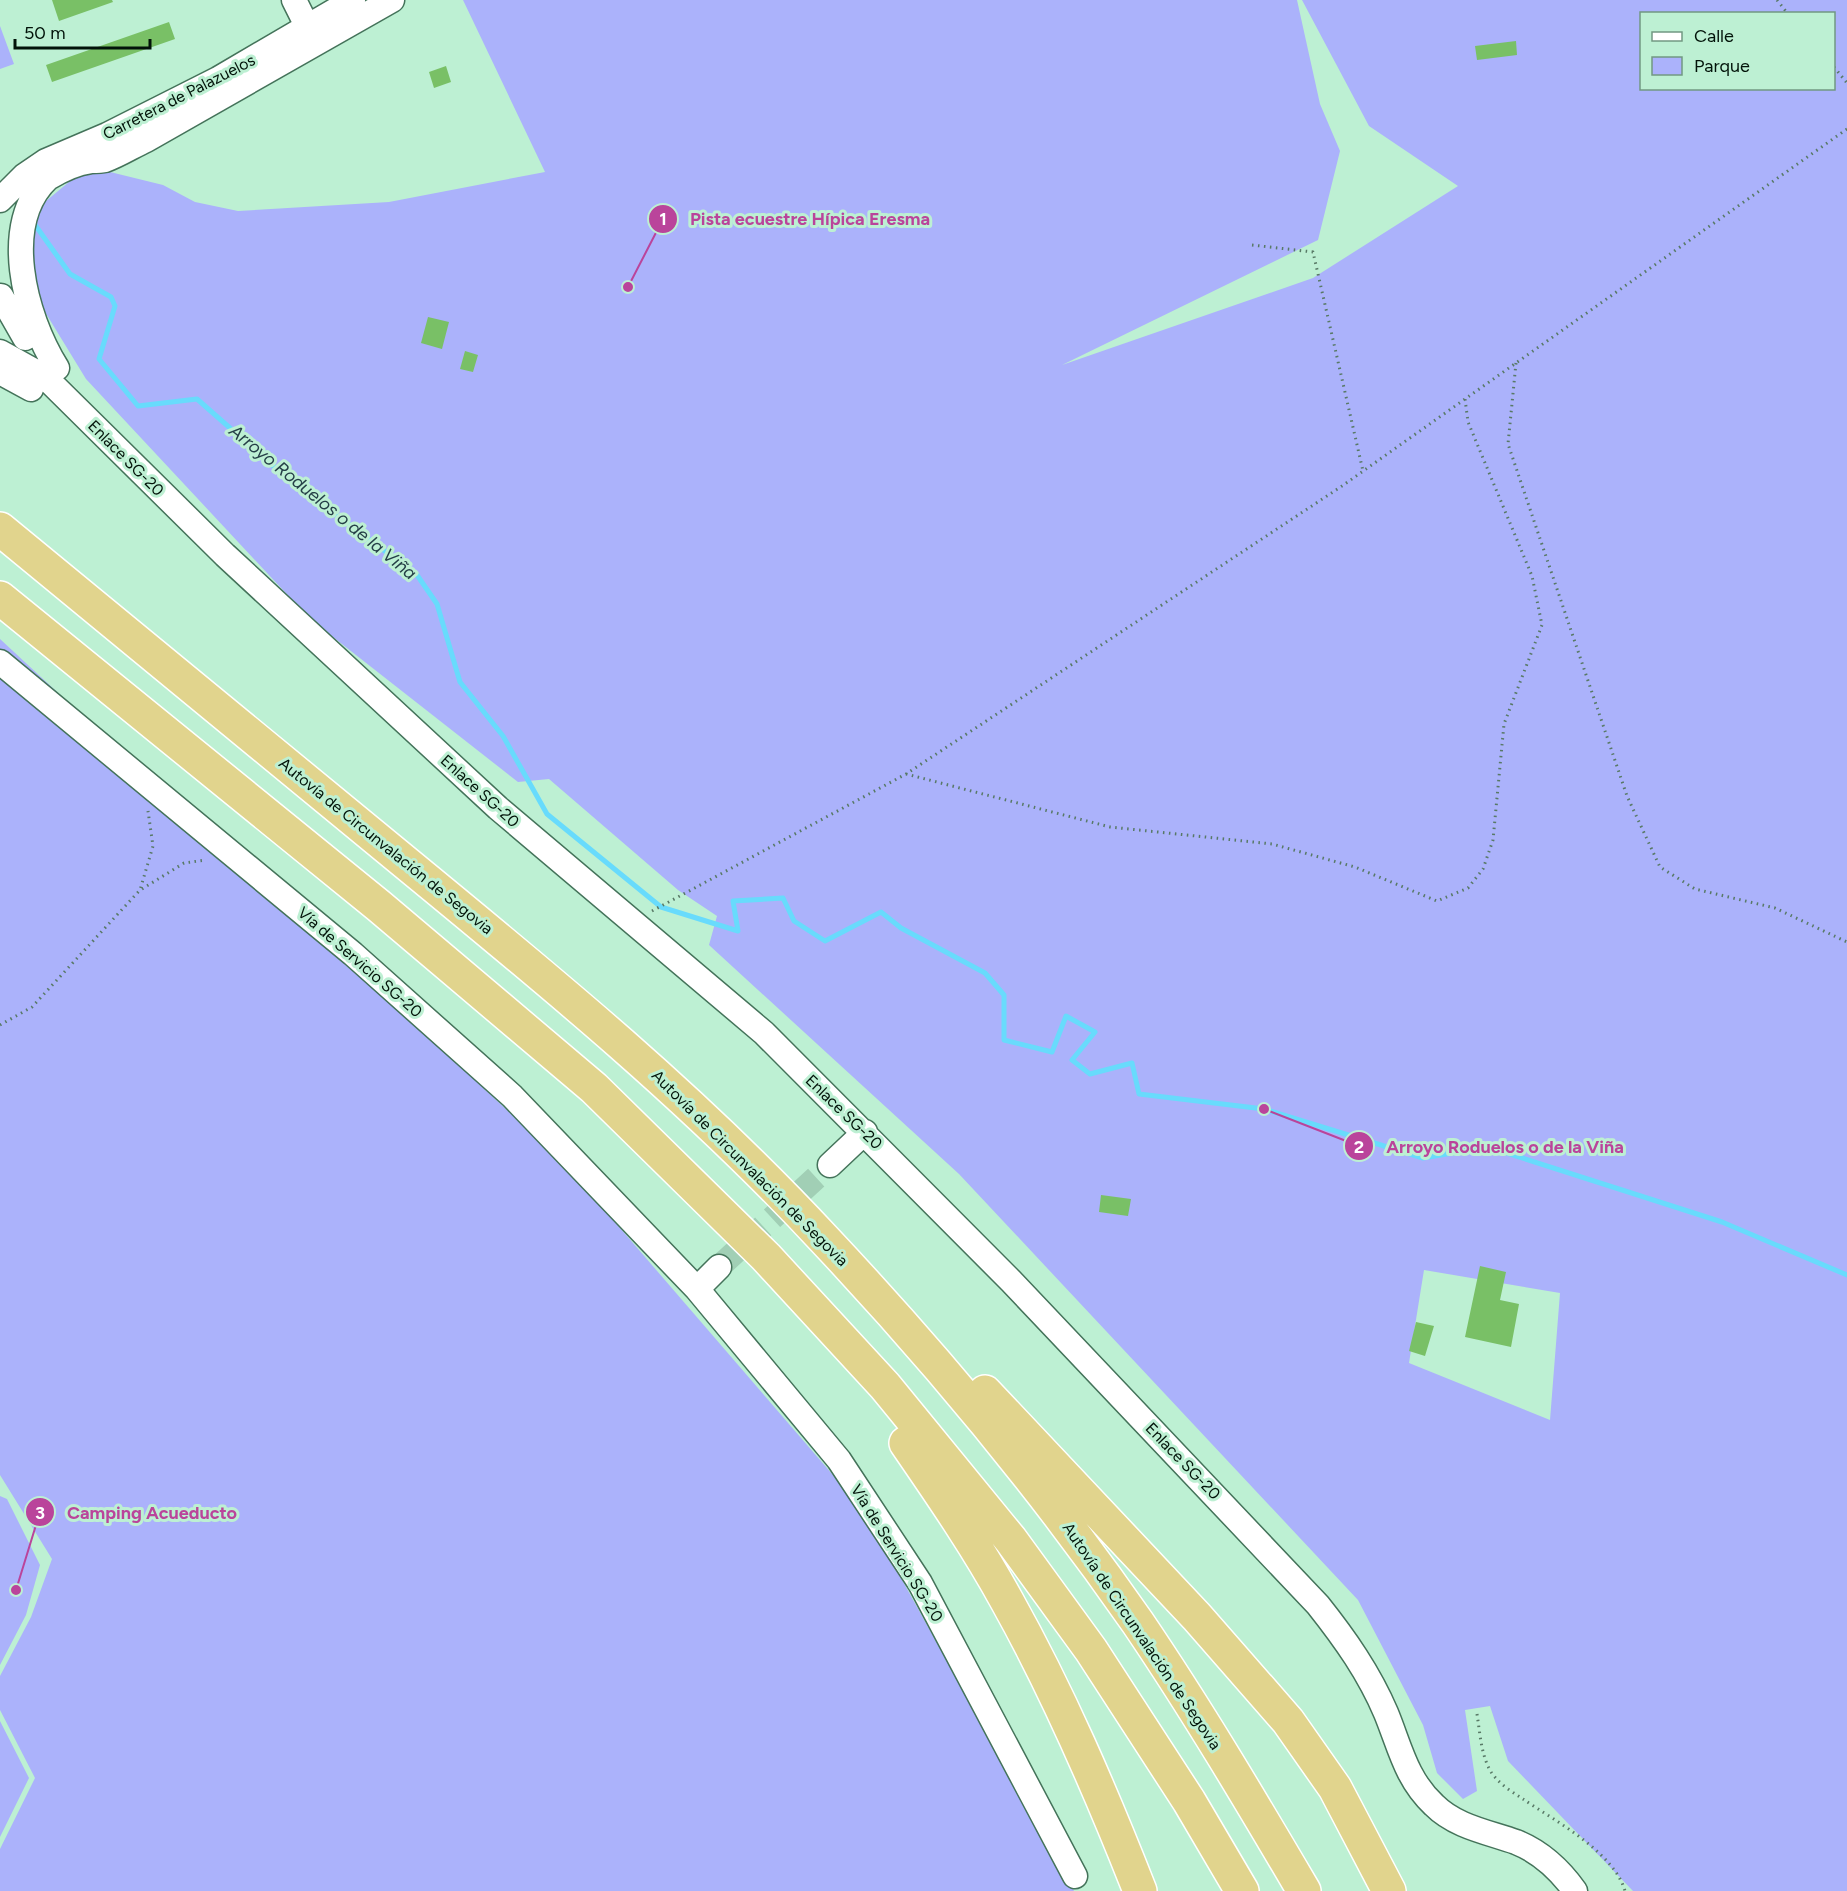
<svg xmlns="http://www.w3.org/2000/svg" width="1847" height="1891" font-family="Figtree,sans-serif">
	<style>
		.green { fill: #abb2fb; fill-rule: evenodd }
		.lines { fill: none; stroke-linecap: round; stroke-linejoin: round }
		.stream { stroke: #68dbfc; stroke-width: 5 }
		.building { fill: #79c066 }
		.minor-tunnel { stroke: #a1cfb5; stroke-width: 24; stroke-dasharray: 24 12; stroke-linecap: butt }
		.minor-casing { stroke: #44735a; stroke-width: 27 }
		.highway-casing { stroke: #fff; stroke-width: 36 }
		.path { stroke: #587966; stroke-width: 3; stroke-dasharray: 1.5 4.5; stroke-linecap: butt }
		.minor { stroke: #fff; stroke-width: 24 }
		.highway { stroke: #e1d48d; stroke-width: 33 }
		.labels { text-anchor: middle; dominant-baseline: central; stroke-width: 6; stroke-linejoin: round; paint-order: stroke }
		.street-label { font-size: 16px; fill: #021309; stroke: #bdf0d3 }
		.water-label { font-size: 18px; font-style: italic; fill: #253f47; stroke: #bdf0d3 }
		.leader { fill: none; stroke: #ba449b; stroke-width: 2 }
		.callout-dot { fill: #ba449b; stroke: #bdf0d3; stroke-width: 2 }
		.mark-label { font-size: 18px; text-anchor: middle; font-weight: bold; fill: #fff }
		.callout-label { font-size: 18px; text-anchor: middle; font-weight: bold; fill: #ba449b; stroke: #bdf0d3; stroke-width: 6; stroke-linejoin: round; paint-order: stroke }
	</style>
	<rect width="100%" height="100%" fill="#bdf0d3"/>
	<path class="green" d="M463,0H1297L1320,104L1340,151L1318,240L1062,365L1313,278L1458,186L1369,126L1302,0H1847V1891H1633L1508,1761L1490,1706L1465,1710L1477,1791L1463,1799L1437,1773L1423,1725L1358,1600L959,1174L709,945L717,916L678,890L549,779L518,782L310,619L86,379L45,312L28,263V233L46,201L75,177L102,170L163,185L195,202L238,211L389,202L545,172ZM1642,14H1834V88H1642ZM1424,1270L1560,1293L1550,1420L1409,1363Z
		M0,26L14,64L0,69Z
		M0,639L564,1163L864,1511L1074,1891H0V1849L35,1778L0,1710V1676L31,1617L52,1559L0,1475Z
		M0,1496L7,1499L40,1565L26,1615L0,1665Z
		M0,1721L29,1778L0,1837Z"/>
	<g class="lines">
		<path class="stream" d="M33,222L70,274L111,297L115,306L99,359L138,406L197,399L288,479L417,575L437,604L460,682L503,736L547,814L661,907L738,931L733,901L783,898L794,921L825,941L881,912L901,928L985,973L1004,995V1040L1052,1052L1066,1016L1095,1032L1072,1060L1090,1074L1132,1063L1139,1094L1264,1109L1423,1158L1488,1147L1722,1222L1847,1275"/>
	</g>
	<path class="building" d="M52,0H112L113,2L59,21Z
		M169,22L175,39L52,82L46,65Z
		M1516,41L1517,55L1477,60L1475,46Z
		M446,66L451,82L434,88L429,72Z
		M428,317L449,322L442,349L421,343Z
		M465,351L478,355L473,372L460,369Z
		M1101,1195L1131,1199L1128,1216L1099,1212Z
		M1480,1266L1506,1272L1500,1300L1519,1304L1511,1347L1465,1337Z
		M1416,1322L1434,1326L1425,1356L1409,1351Z"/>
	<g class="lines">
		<path class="minor-tunnel" d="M719,1267L830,1165"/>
		<g class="minor-casing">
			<path id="minor" d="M294,0L307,26
				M0,200L24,176L46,161L107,135L218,79L353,0
				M1,296L25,338
				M0,352L45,377L225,555L498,808L764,1033L1011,1281L1318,1605C1345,1639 1369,1673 1386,1713C1400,1747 1406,1779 1434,1805C1456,1827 1488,1832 1516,1842C1541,1852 1560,1870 1575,1891
				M57,368C24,315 0,223 48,178C61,170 76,163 91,161C95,161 101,161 105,160C119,155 133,146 146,140L392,0
				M0,372L31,389
				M0,662L353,954L512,1096L697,1289
				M830,1165L865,1132
				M719,1267L697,1289L839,1460L920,1583L1075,1876"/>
		</g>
		<g class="highway-casing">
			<path id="highway" d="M0,529C135,640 270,752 406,863C551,982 696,1101 824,1239C937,1359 1044,1488 1138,1623C1197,1710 1251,1801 1304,1891
				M0,598L379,906L594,1088L766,1257L885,1386L1011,1540L1091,1650L1189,1801L1242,1891
				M985,1392L1197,1617L1288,1721L1335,1788L1389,1891
				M906,1443C941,1494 977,1546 1007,1601C1059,1694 1101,1792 1140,1891"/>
		</g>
		<path class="path" d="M1777,0L1788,14
			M1834,67L1847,83
			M1252,245L1313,252L1363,471
			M1516,363L1508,444L1627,796L1660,867L1695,889L1775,908L1847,942
			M906,774L1110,827L1272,844L1355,867L1437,901L1468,888L1483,869L1493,840L1504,724L1542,625L1532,576L1468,422L1465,399
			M142,889L184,863L206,860
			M652,911L906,774L1342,486L1847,129
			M0,1025L32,1007L140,890L153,846L148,811
			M1477,1714C1480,1733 1481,1755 1491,1772C1499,1784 1512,1792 1523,1799C1555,1821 1614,1852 1625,1891"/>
		<use href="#minor" class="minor"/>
		<use href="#highway" class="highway"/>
	</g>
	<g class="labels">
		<g class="street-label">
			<text transform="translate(179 97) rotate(-27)">Carretera de Palazuelos</text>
			<text transform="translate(126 458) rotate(45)">Enlace SG-20</text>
			<text transform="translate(480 791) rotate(42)">Enlace SG-20</text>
			<text transform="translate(386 846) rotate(39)">Autovía de Circunvalación de Segovia</text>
			<text transform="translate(360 962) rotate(41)">Vía de Servicio SG-20</text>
			<text transform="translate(844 1112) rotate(44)">Enlace SG-20</text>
			<text transform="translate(750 1168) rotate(45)">Autovía de Circunvalación de Segovia</text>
			<text transform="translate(1183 1461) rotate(46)">Enlace SG-20</text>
			<text transform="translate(897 1553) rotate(58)">Vía de Servicio SG-20</text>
			<text transform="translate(1142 1636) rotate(56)">Autovía de Circunvalación de Segovia</text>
		</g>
		<g class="water-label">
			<text transform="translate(323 502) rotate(39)">Arroyo Roduelos o de la Viña</text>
		</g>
	</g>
	<path class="leader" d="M628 287L663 219M1264 1109L1359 1146M16 1590L40 1512"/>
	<g class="callout-dot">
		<circle cx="628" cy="287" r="6"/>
		<circle cx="1264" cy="1109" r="6"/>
		<circle cx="16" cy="1590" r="6"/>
		<circle cx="663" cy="219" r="15"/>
		<circle cx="1359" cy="1146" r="15"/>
		<circle cx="40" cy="1512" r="15"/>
	</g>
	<g class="mark-label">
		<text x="663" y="225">1</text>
		<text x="1359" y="1153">2</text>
		<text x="40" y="1519">3</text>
	</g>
	<g class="callout-label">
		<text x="810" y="225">Pista ecuestre Hípica Eresma</text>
		<text x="1505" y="1153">Arroyo Roduelos o de la Viña</text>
		<text x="152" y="1519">Camping Acueducto</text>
	</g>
	<rect x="1640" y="12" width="195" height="78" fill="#bdf0d3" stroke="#729882" stroke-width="1.5"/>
	<rect x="1652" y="32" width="30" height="9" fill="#ffffff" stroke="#729882" stroke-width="1.5"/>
	<text x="1694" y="42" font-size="18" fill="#021309">Calle</text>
	<rect x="1652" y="57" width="30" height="18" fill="#abb2fb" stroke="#729882" stroke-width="1.5"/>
	<text x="1694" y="72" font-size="18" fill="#021309">Parque</text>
	<path d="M15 39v9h135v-9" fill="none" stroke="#021309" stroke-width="3"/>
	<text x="24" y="39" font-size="18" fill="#021309" stroke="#bdf0d3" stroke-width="4.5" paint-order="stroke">50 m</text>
</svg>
